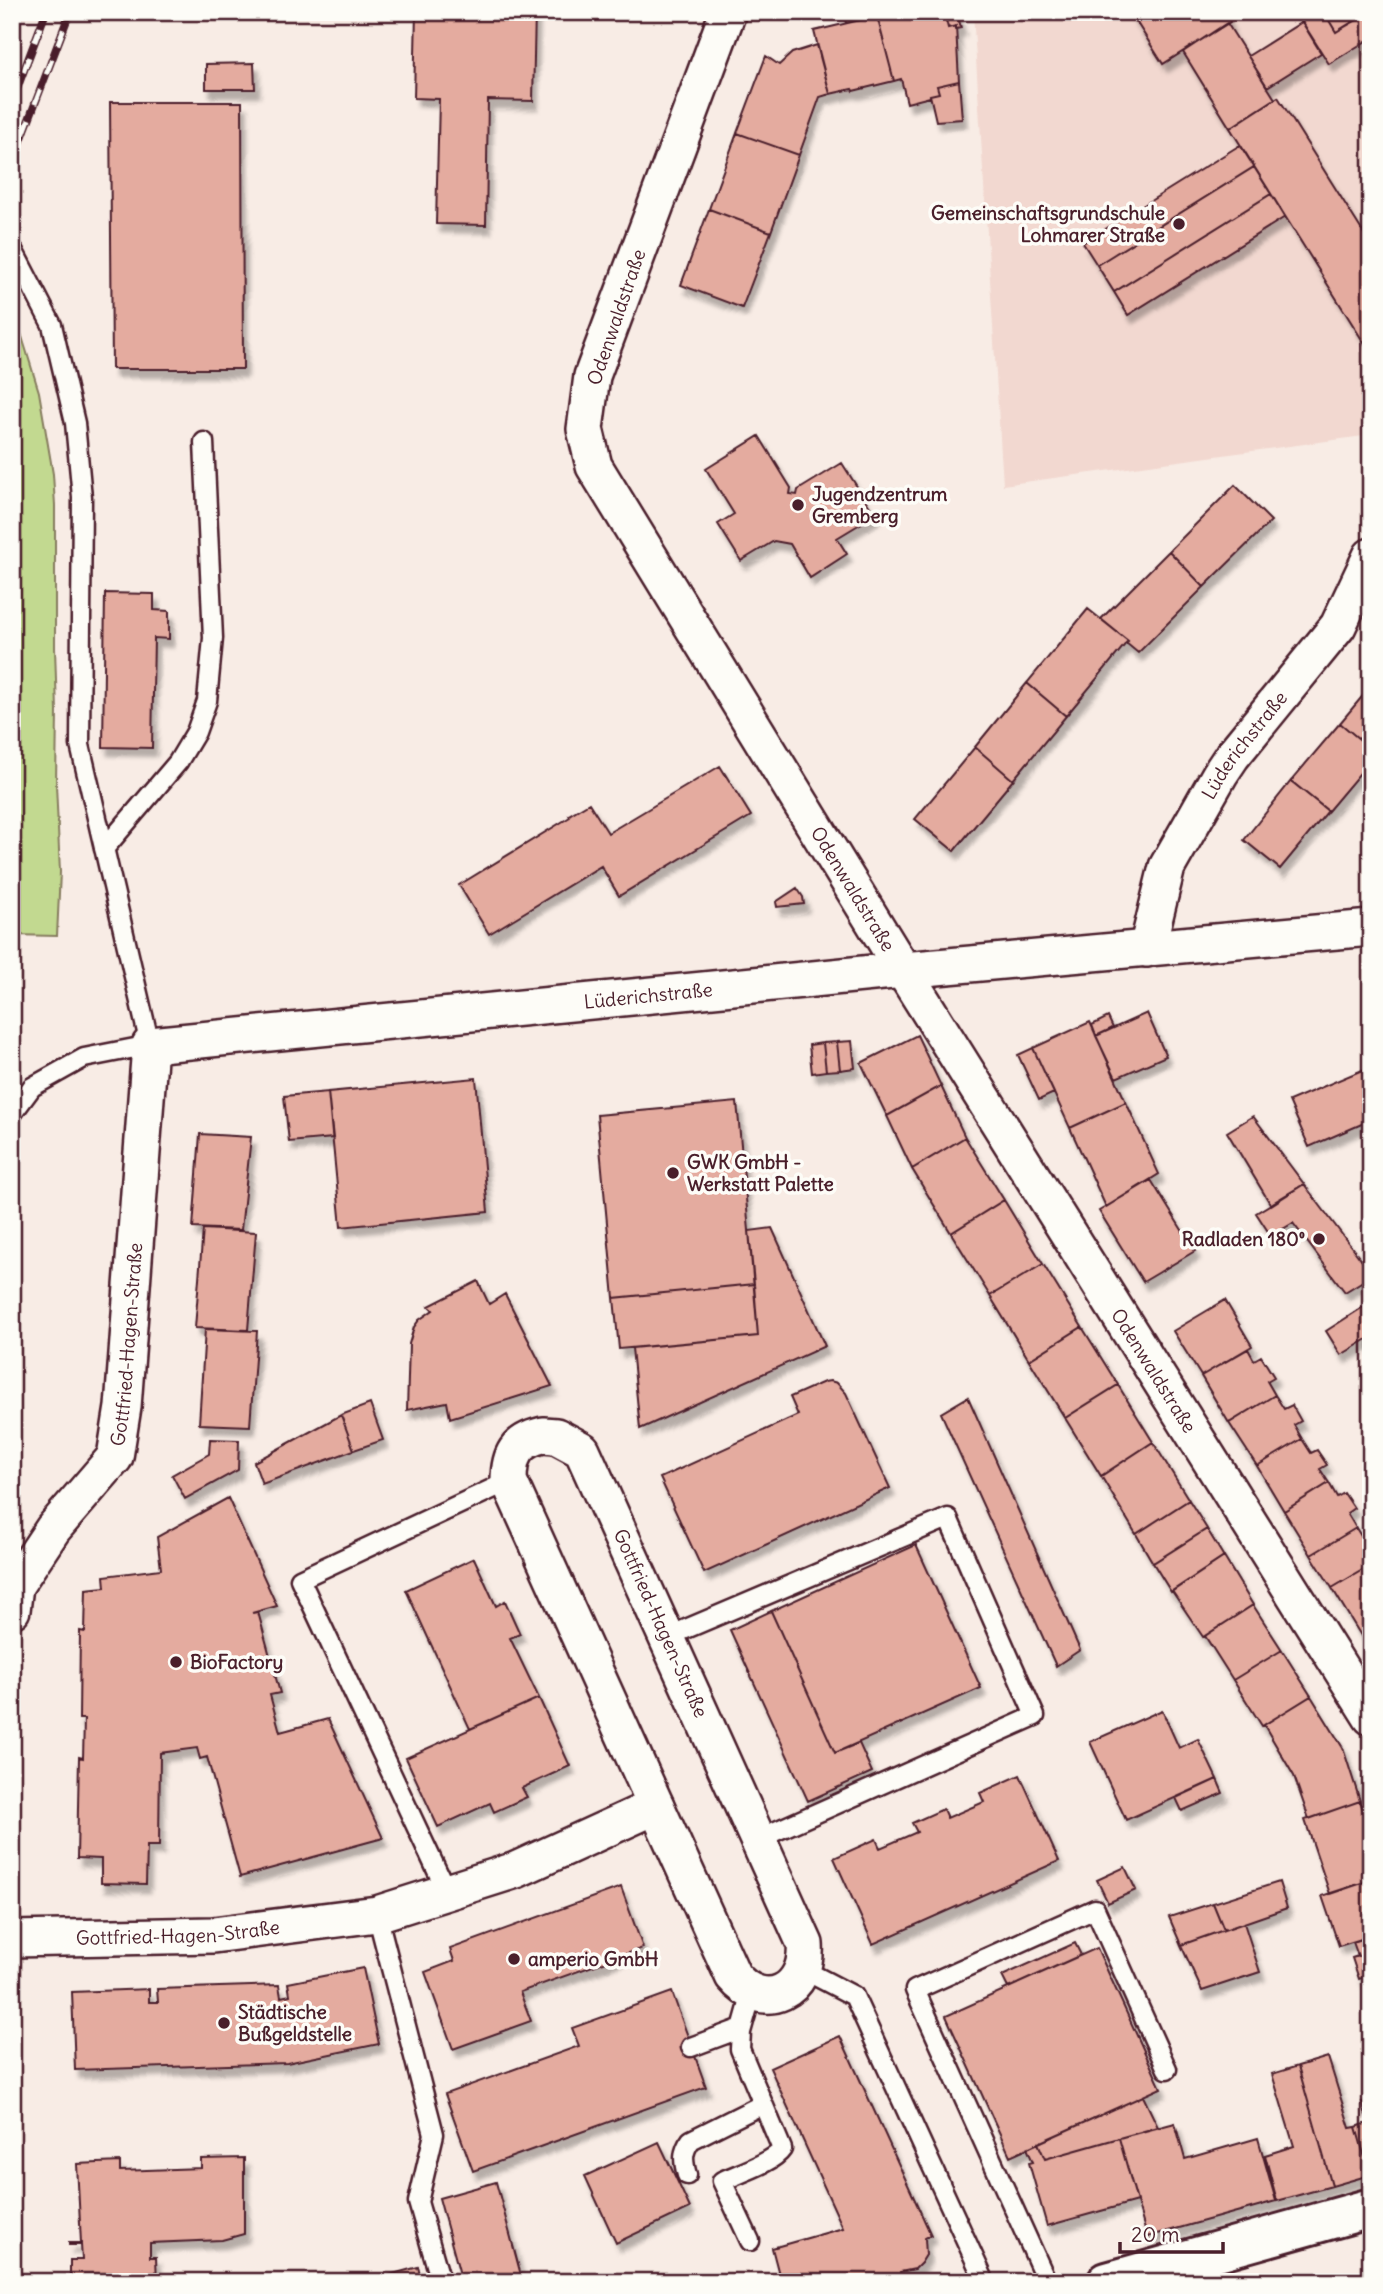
<svg xmlns="http://www.w3.org/2000/svg" width="1383" height="2294" font-family="Delius,sans-serif">
	<style>
		.built { fill: #f2d8d0 }
		.green { fill: #c2d990; stroke: #867c5e; stroke-width: 2 }
		.building { fill: #e4ab9f; stroke: #4a1f2b; stroke-width: 2; filter: url(#shadow) }
		.lines { fill: none; stroke-linecap: round; stroke-linejoin: round }
		.lane-casing { stroke: #4a1f2b; stroke-width: 23 }
		.street-casing { stroke: #4a1f2b; stroke-width: 40 }
		.secondary-casing { stroke: #4a1f2b; stroke-width: 44 }
		.lane { stroke: #fdfcf7; stroke-width: 18 }
		.street { stroke: #fdfcf7; stroke-width: 35 }
		.secondary { stroke: #fdfcf7; stroke-width: 38 }
		.rail-casing { stroke: #4a1f2b; stroke-width: 8 }
		.rail { stroke: #fdfcf7; stroke-width: 5; stroke-dasharray: 16; stroke-linecap: butt }
		.poi-dot { fill: #4a1f2b; stroke: #fdfcf7; stroke-width: 2.5 }
		.labels { text-anchor: middle; dominant-baseline: central; stroke-width: 7; stroke-linejoin: round; paint-order: stroke }
		.poi-label { font-size: 19px; font-weight: bold; fill: #4a1f2b; stroke: #fdfcf7; text-anchor: start }
		.street-label { font-size: 19px; fill: #4a1f2b; stroke: #fdfcf7 }
	</style>
	<defs>
		<filter id="shadow"><feDropShadow dx="4.5" dy="8" stdDeviation="2" flood-color="#0004"/></filter>
	</defs>
	<rect width="100%" height="100%" fill="#f8ece5"/>
	<filter id="ink" filterUnits="userSpaceOnUse"><feTurbulence type="fractalNoise" baseFrequency=".0143" numOctaves="2"/><feDisplacementMap in="SourceGraphic" scale="14" xChannelSelector="R" yChannelSelector="G"/><feConvolveMatrix kernelMatrix="1 2 1 2 8 2 1 2 1" color-interpolation-filters="sRGB"/></filter>
	<g filter="url(#ink)">
		<path class="built" d="M973,12H1371V435L1003,485Z"/>
		<path class="green" d="M12,319L19,327L39,392L53,474L55,505V648L57,711L56,784L60,872L57,936L12,935Z"/>
		<path class="building" d="M416,12H535L533,101L488,100L486,225L436,224L439,99L414,98Z
			M843,12H891L846,23Z
			M891,12H944L948,28L956,26L959,81L937,86L939,93L930,95V97L907,103L901,79L894,81L877,16Z
			M944,12H957L961,28L956,29V26L948,28Z
			M1130,12H1224L1230,22L1163,64Z
			M1296,12H1324L1336,32L1371,12V38L1329,64Z
			M1324,12H1368L1336,32Z
			M877,16L894,81L853,91L852,89L830,94L814,31Z
			M1302,22L1321,53L1267,87L1248,56Z
			M1227,23L1275,99L1230,128L1183,52Z
			M817,45L830,94L820,97L799,155L737,133L766,56L779,65L792,53Z
			M254,63L255,89H206V64Z
			M959,81L962,119L936,121L930,95L939,93L937,86Z
			M1278,97L1371,245V354L1230,128Z
			M110,102H242L243,369H112Z
			M737,133L799,155L771,232L709,209Z
			M1240,145L1254,167L1097,265L1083,243Z
			M1254,167L1271,194L1114,292L1097,265Z
			M1271,194L1285,217L1128,315L1114,292Z
			M709,209L771,232L742,308L681,285Z
			M759,436L791,488L790,494L797,495L798,490L842,463L875,515L837,538L847,554L810,578L790,544L774,541L741,561L718,524L734,514L706,469Z
			M1235,485L1271,521L1204,587L1169,551Z
			M1169,551L1204,587L1138,653L1126,643L1128,641L1101,619Z
			M105,593L154,594V610L169,611V639L154,638L152,748L103,747Z
			M1088,609L1128,641L1066,716L1027,683Z
			M1027,683L1066,716L1013,780L975,747Z
			M1371,686V749L1340,723Z
			M1340,723L1371,749V760L1328,811L1291,781Z
			M975,747L1013,780L954,851L915,819Z
			M720,766L751,816L619,896L601,866L489,934L459,885L570,817L569,815L589,803L608,833Z
			M1291,781L1328,811L1280,869L1244,840Z
			M797,888L803,897L804,904L777,907L776,902Z
			M1147,1013L1166,1056L1116,1078L1096,1036Z
			M1108,1017L1113,1028L1096,1036L1092,1025Z
			M1090,1022L1126,1102L1070,1128L1033,1048Z
			M917,1035L941,1086L887,1116L861,1063Z
			M852,1041L855,1068L840,1070L837,1042Z
			M837,1042L840,1070L826,1071L823,1043Z
			M823,1043L826,1071L812,1073L809,1045Z
			M1033,1048L1054,1093L1039,1100L1018,1055Z
			M1367,1068L1371,1076V1120L1309,1147L1289,1101Z
			M476,1078L488,1212L341,1227L328,1092Z
			M941,1086L965,1137L912,1169L887,1116Z
			M328,1092L333,1138L289,1142L284,1096Z
			M737,1102L754,1284L614,1298L597,1115Z
			M1126,1102L1159,1174L1106,1207L1070,1128Z
			M1253,1116L1304,1184L1271,1205L1227,1132Z
			M200,1134L251,1137L241,1230L193,1228Z
			M965,1137L1004,1200L951,1233L912,1169Z
			M1151,1180L1195,1251L1143,1282L1099,1211Z
			M1304,1184L1371,1273V1276L1345,1292L1293,1223L1271,1236L1256,1213Z
			M1004,1200L1043,1264L990,1296L951,1233Z
			M772,1228L825,1346L640,1429L632,1348L758,1336L749,1231Z
			M203,1229L256,1232L248,1330L195,1328Z
			M1043,1264L1082,1327L1029,1360L990,1296Z
			M478,1281L489,1304L505,1294L552,1386L450,1418L447,1402L407,1410L409,1344L414,1327L419,1320L433,1310L429,1306Z
			M754,1284L758,1336L619,1349L614,1298Z
			M1225,1300L1252,1346L1201,1376L1173,1331Z
			M1371,1302V1337L1341,1355L1326,1331Z
			M1082,1327L1118,1385L1065,1418L1029,1360Z
			M205,1329L257,1331L250,1426L199,1424Z
			M1248,1349L1254,1360L1261,1356L1274,1377L1267,1381L1275,1395L1229,1423L1201,1376Z
			M830,1381L837,1383L846,1393L890,1488L704,1573L660,1478L798,1415L790,1397L824,1382Z
			M1118,1385L1153,1442L1101,1476L1065,1418Z
			M1275,1395L1284,1409L1292,1405L1301,1421L1294,1425L1302,1439L1257,1466L1229,1423Z
			M968,1397L1080,1650L1056,1666L941,1413Z
			M370,1404L383,1440L354,1450L341,1415Z
			M341,1415L354,1450L262,1484L254,1462Z
			M210,1439L239,1440L238,1470L185,1499L172,1475L209,1454Z
			M1302,1439L1311,1453L1317,1450L1327,1465L1320,1469L1329,1483L1284,1511L1257,1466Z
			M1153,1442L1189,1500L1136,1534L1101,1476Z
			M1329,1483L1337,1497L1344,1493L1354,1508L1347,1513L1356,1528L1311,1555L1284,1511Z
			M228,1498L277,1606L252,1613L258,1612L280,1693L270,1695L280,1732L328,1719L383,1838L240,1877L207,1757L200,1759L197,1748L160,1753L159,1846H147L146,1884L101,1883V1859L77,1858L79,1757L83,1758L84,1719H79L80,1631L85,1632L86,1589L105,1587L104,1576L161,1569L157,1537Z
			M1189,1500L1207,1529L1153,1563L1136,1534Z
			M1356,1528L1364,1541L1371,1537V1565L1332,1588L1311,1555Z
			M1207,1529L1224,1557L1171,1592L1153,1563Z
			M916,1545L981,1688L835,1753L771,1611Z
			M1224,1557L1253,1605L1203,1637L1172,1591Z
			M474,1558L496,1606L505,1601L520,1634L510,1638L539,1698L470,1729L406,1590Z
			M1371,1565V1641L1366,1644L1332,1588Z
			M1253,1605L1282,1650L1233,1680L1205,1636Z
			M771,1611L835,1753L859,1743L872,1772L808,1801L730,1630Z
			M1282,1650L1311,1696L1262,1726L1233,1680Z
			M1311,1696L1343,1748L1360,1801L1309,1819L1294,1776L1264,1725Z
			M539,1698L570,1766L522,1788L527,1797L494,1812L490,1803L438,1827L406,1758Z
			M1162,1710L1179,1748L1198,1739L1217,1779L1126,1820L1090,1742Z
			M1020,1775L1059,1861L873,1944L834,1858L876,1839L880,1848L917,1832L912,1823L943,1809L947,1818L984,1802L980,1793Z
			M1217,1779L1223,1793L1182,1811L1176,1798Z
			M1360,1801L1371,1832V1880L1330,1894L1305,1820Z
			M1125,1867L1136,1890L1108,1903L1097,1880Z
			M1371,1880V1936L1339,1946L1322,1896Z
			M1279,1882L1287,1908L1224,1930L1213,1903Z
			M621,1887L643,1948L520,1992L531,2021L453,2049L425,1972L454,1961L450,1949Z
			M1213,1903L1224,1930L1181,1945L1169,1917Z
			M1244,1923L1260,1972L1202,1991L1181,1945Z
			M1371,1936V1991H1369L1365,1977L1359,1979L1352,1958L1358,1956L1353,1942Z
			M1075,1943L1081,1955L1008,1988L1002,1976Z
			M1097,1948L1161,2088L1010,2156L946,2016Z
			M363,1968L379,2044L287,2063L75,2070L72,1992L149,1989V2002H158L157,1989L279,1985L281,1997L290,1995L288,1983Z
			M672,1992L706,2087L473,2171L445,2094L579,2046L572,2028Z
			M840,2036L931,2235L925,2238L926,2255L921,2263L915,2269L900,2272L901,2281L781,2282L772,2248L843,2228L770,2068Z
			M1328,2057L1350,2128L1356,2127L1370,2175L1332,2186L1298,2066Z
			M1298,2066L1332,2186L1277,2201L1265,2155L1294,2146L1272,2074Z
			M1143,2096L1158,2127L1045,2159L1038,2143Z
			M1371,2100V2174L1370,2175L1356,2127L1368,2123L1362,2102Z
			M1175,2123L1185,2159L1258,2138L1276,2201L1147,2237L1119,2138Z
			M1119,2138L1137,2201L1047,2226L1029,2163L1033,2162L1027,2148L1038,2143L1045,2159Z
			M659,2142L690,2208L616,2243L585,2176Z
			M244,2158V2234L222,2240L150,2243V2257H156L157,2282H75V2278L70,2279V2260H82L81,2245H69V2243H81L77,2164L120,2162V2171L201,2168V2159Z
			M496,2182L522,2279L508,2282H462L439,2198Z
			M418,2267L422,2282H364Z
			M778,2274L781,2282H751Z"/>
		<g class="lines">
			<g class="lane-casing">
				<path id="lane" d="M12,248L52,325L75,423L82,497L80,745L150,1045L84,1058L32,1087L12,1114
					M104,849L178,762L196,732L207,701L213,638L204,442
					M667,1637L948,1518L1035,1716L758,1839
					M447,1892L300,1579L509,1481
					M377,1914L434,2134L418,2202L441,2282
					M804,1970L854,1996L985,2282
					M691,2047L742,2028
					M687,2175C683,2161 682,2152 691,2140L763,2104
					M750,2241L722,2181C737,2174 773,2163 782,2149L740,2049L741,2032L752,1993
					M1047,2282L915,1990L1095,1909L1167,2069"/>
			</g>
			<g class="street-casing">
				<g id="street">
					<path id="s1" d="M728,12L592,376L585,429L594,466L903,970L1371,1717"/>
					<path id="s2" d="M1147,949L1167,867L1220,774L1232,756L1338,626L1371,556"/>
					<path d="M543,1435L556,1436L582,1450L805,1944C809,1991 764,2014 733,1976L509,1481C509,1455 516,1441 543,1435Z"/>
					<path id="s3" d="M12,1610L15,1586L53,1529L115,1457L123,1407L150,1045L903,970L1371,928"/>
					<path id="s4" d="M12,1939L213,1935L377,1914L516,1870L656,1806"/>
				</g>
			</g>
			<g class="secondary-casing">
				<path id="secondary" d="M1107,2282L1371,2208"/>
			</g>
			<use href="#lane" class="lane"/>
			<use href="#street" class="street"/>
			<use href="#secondary" class="secondary"/>
			<g class="rail-casing">
				<path id="rail" d="M12,102L46,12
					M12,164L70,12"/>
			</g>
			<use href="#rail" class="rail"/>
		</g>
	</g>
	<g class="poi-dot">
		<circle cx="1179" cy="224" r="7"/>
		<circle cx="798" cy="505" r="7"/>
		<circle cx="673" cy="1173" r="7"/>
		<circle cx="1319" cy="1239" r="7"/>
		<circle cx="176" cy="1662" r="7"/>
		<circle cx="514" cy="1959" r="7"/>
		<circle cx="224" cy="2023" r="7"/>
	</g>
	<g class="labels">
		<g class="poi-label">
			<text x="1165" y="213" text-anchor="end">Gemeinschaftsgrundschule<tspan x="1165" dy="22">Lohmarer Straße</tspan></text>
			<text x="812" y="494">Jugendzentrum<tspan x="812" dy="22">Gremberg</tspan></text>
			<text x="687" y="1162">GWK GmbH -<tspan x="687" dy="22">Werkstatt Palette</tspan></text>
			<text x="1305" y="1239" text-anchor="end">Radladen 180°</text>
			<text x="190" y="1662">BioFactory</text>
			<text x="528" y="1959">amperio GmbH</text>
			<text x="238" y="2012">Städtische<tspan x="238" dy="22">Bußgeldstelle</tspan></text>
		</g>
		<g class="street-label">
			<text transform="translate(616 317) rotate(-71)">Odenwaldstraße</text>
			<text stroke="none"><textPath href="#s2" startOffset="229">Lüderichstraße</textPath></text>
			<text stroke="none"><textPath href="#s1" startOffset="976">Odenwaldstraße</textPath></text>
			<text stroke="none"><textPath href="#s3" startOffset="1102">Lüderichstraße</textPath></text>
			<text stroke="none"><textPath href="#s3" startOffset="301">Gottfried-Hagen-Straße</textPath></text>
			<text stroke="none"><textPath href="#s1" startOffset="1544">Odenwaldstraße</textPath></text>
			<text transform="translate(661 1623) rotate(66)">Gottfried-Hagen-Straße</text>
			<text stroke="none"><textPath href="#s4" startOffset="166">Gottfried-Hagen-Straße</textPath></text>
		</g>
	</g>
	<rect width="1383" height="2294" fill="none" stroke="#fdfcf7" stroke-width="42"/>
	<rect x="21" y="21" width="1341" height="2252" fill="none" stroke="#4a1f2b" stroke-width="2.5" filter="url(#ink)"/>
	<path d="M1120 2242v10h103v-10" fill="none" stroke="#4a1f2b" stroke-width="3.5"/>
	<text x="1131" y="2242" font-size="21" fill="#4a1f2b" stroke="#fdfcf7" stroke-width="5" paint-order="stroke">20 m</text>
</svg>
